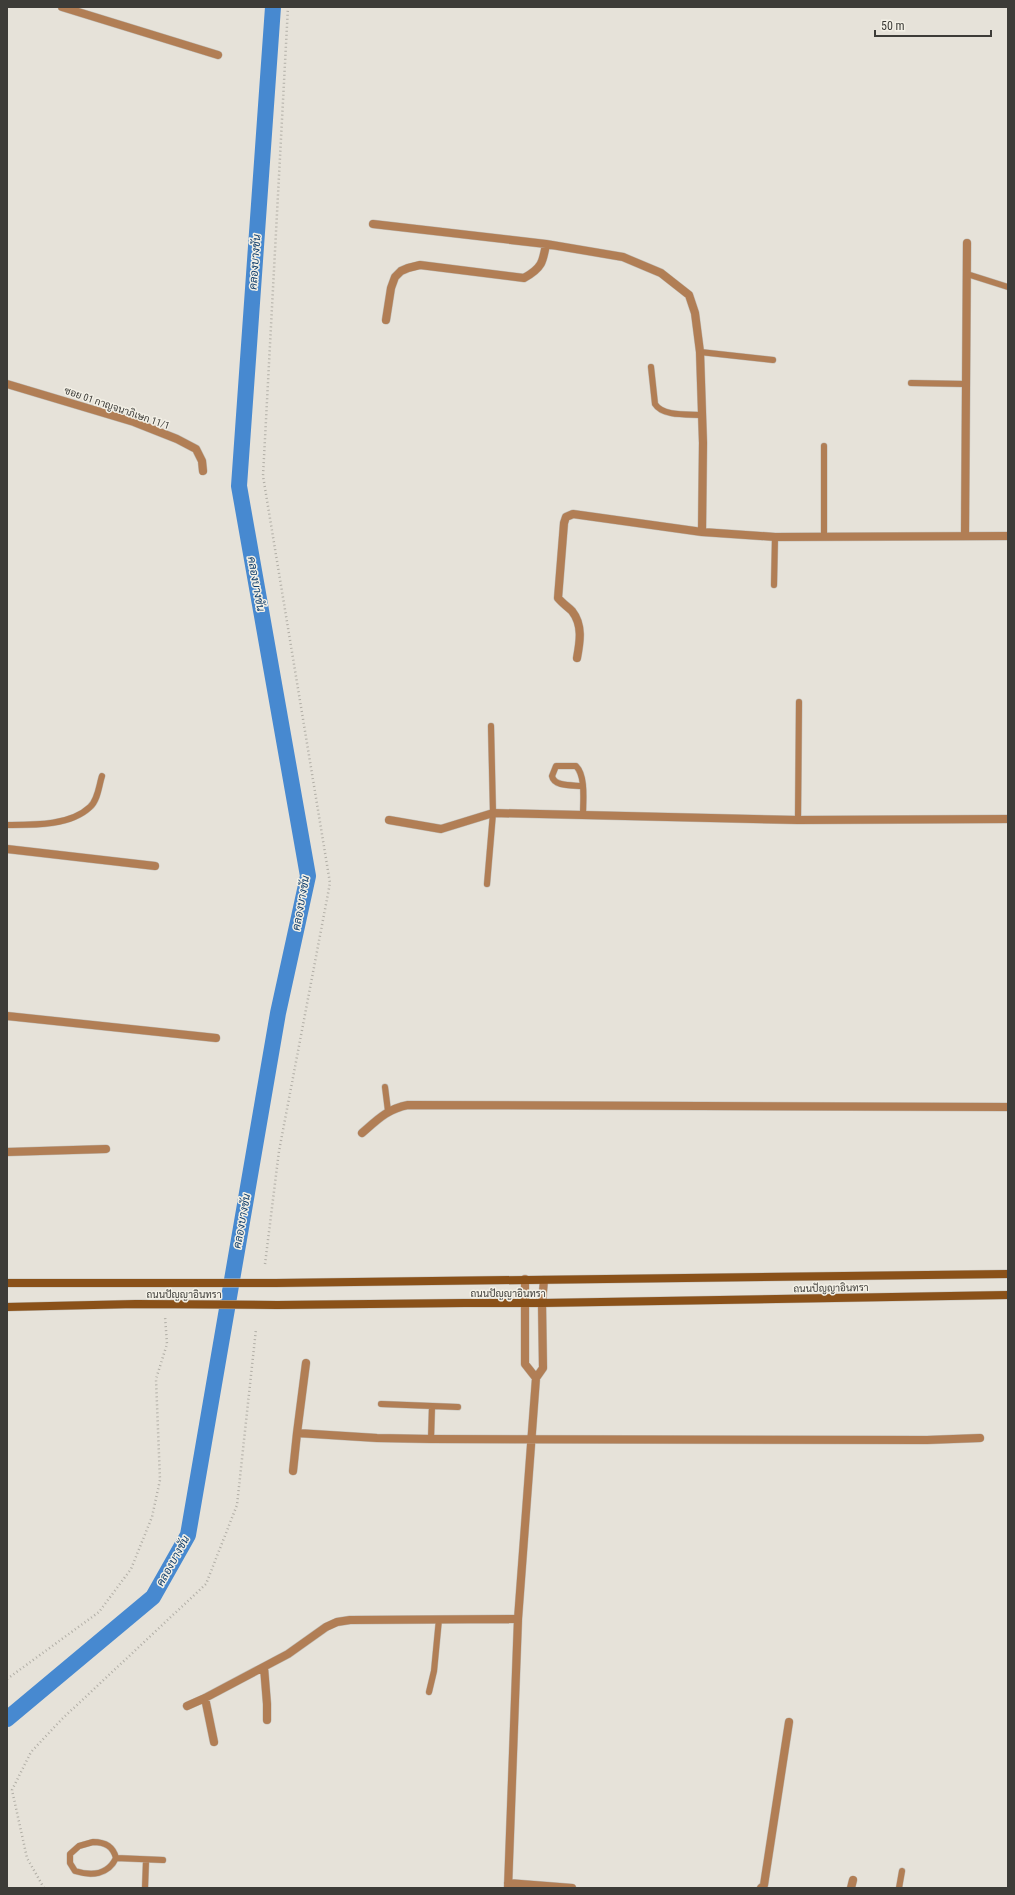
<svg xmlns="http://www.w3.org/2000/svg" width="1015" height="1895" font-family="'Roboto Condensed',Sarabun,sans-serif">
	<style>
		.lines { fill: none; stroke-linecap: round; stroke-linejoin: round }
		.canal { stroke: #4789d0; stroke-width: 16 }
		.lane-casing { stroke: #c1bdb6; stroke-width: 7 }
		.street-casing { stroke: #c1bdb6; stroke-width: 9 }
		.secondary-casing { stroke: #c1bdb6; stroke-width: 9 }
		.path { stroke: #b1aea6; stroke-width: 2.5; stroke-dasharray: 1 3; stroke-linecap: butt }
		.lane { stroke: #b17e55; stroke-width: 6 }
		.street { stroke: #b17e55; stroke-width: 8 }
		.secondary { stroke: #8a5119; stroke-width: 8 }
		.labels { text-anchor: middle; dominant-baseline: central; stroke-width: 3; stroke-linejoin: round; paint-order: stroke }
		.street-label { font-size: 10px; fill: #3d3c38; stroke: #f3f0e6 }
		.water-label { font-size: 11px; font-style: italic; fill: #0d3c6b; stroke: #f3f0e6 }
	</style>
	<rect width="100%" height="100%" fill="#e6e2d9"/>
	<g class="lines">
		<path class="canal" d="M7,1719L153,1597L188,1535L278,1013L308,876L239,486L273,7"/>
		<g class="lane-casing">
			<path id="lane" d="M967,274L1008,287
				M700,352L773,360
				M651,367L655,404C663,417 689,414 702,415
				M911,383L966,384
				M824,537V446
				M774,585L775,537
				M582,786C573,785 554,787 552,776L556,766H576C586,776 583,801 583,815
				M798,820L799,702
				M7,825C33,825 70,826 90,807C98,800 99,785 102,776
				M487,884L493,813L491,726
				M385,1087L388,1111
				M381,1404L458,1407
				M431,1439L432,1406
				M429,1692L434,1671L439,1619
				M93,1842C105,1842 113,1846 116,1858C108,1875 91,1876 75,1871L70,1863V1854L79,1846Z
				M116,1858L163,1860
				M145,1888L146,1861
				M899,1888L902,1871"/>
		</g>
		<g class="street-casing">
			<path id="street" d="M62,7L218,55
				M373,224L546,244L623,257L661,273L689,295L695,313L700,352L703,443L702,532L775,537L1008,536
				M386,320L391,288L395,277L401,271L408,268L420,265L524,278C542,268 543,262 546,244
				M7,384L134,422L177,439L196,449L202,461L203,471
				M965,535L967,243
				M577,658C580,642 583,625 572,611C568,607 562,603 558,598L564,523L566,517L573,514L702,532
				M389,820L441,829L493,813L798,820L1008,819
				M7,849L155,866
				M7,1016L216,1038
				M362,1133C377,1120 387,1109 408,1105L1008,1107
				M7,1152L106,1149
				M525,1279V1364L536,1378
				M306,1363L297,1433L377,1438L431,1439L927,1440L980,1438
				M293,1471L297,1433
				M264,1667L267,1704V1720
				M205,1698L214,1742
				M187,1706L205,1698L288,1654L326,1627L337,1622L350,1620L518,1619
				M508,1883L572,1888
				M508,1888L518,1619L536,1378L543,1368L542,1303L544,1280
				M761,1888L764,1885L789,1722
				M851,1888L853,1880"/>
		</g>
		<g class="secondary-casing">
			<path id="secondary" d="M7,1283H276L1008,1274
				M7,1307L136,1304L277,1305L464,1303H542L1008,1295"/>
		</g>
		<path class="path" d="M265,1264L279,1151L330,883L263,476L288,7
			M7,1679L99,1612L131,1569L152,1517L160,1480L156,1379L167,1344L165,1316
			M44,1888L27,1858L12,1790L31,1752L62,1719L206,1584L237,1505L256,1329"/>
		<use href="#lane" class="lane"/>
		<use href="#street" class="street"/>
		<use href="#secondary" class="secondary"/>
	</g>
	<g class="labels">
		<g class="street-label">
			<text transform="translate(117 408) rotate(19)">ซอย 01 กาญจนาภิเษก 11/1</text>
			<text transform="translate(831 1288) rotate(-1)">ถนนปัญญาอินทรา</text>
			<text x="508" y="1293">ถนนปัญญาอินทรา</text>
			<text x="184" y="1294">ถนนปัญญาอินทรา</text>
		</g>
		<g class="water-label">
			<text transform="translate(255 262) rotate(-86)">คลองบางชัน</text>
			<text transform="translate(256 584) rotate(80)">คลองบางชัน</text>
			<text transform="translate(301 903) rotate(-80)">คลองบางชัน</text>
			<text transform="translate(242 1221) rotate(-80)">คลองบางชัน</text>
			<text transform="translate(173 1561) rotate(-61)">คลองบางชัน</text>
		</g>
	</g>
	<rect width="1015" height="1895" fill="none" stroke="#3d3c38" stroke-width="16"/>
	<path d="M875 30v6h116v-6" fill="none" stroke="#3d3c38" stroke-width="2"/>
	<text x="881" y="30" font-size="12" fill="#3d3c38" stroke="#f3f0e6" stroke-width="3" paint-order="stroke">50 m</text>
</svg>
